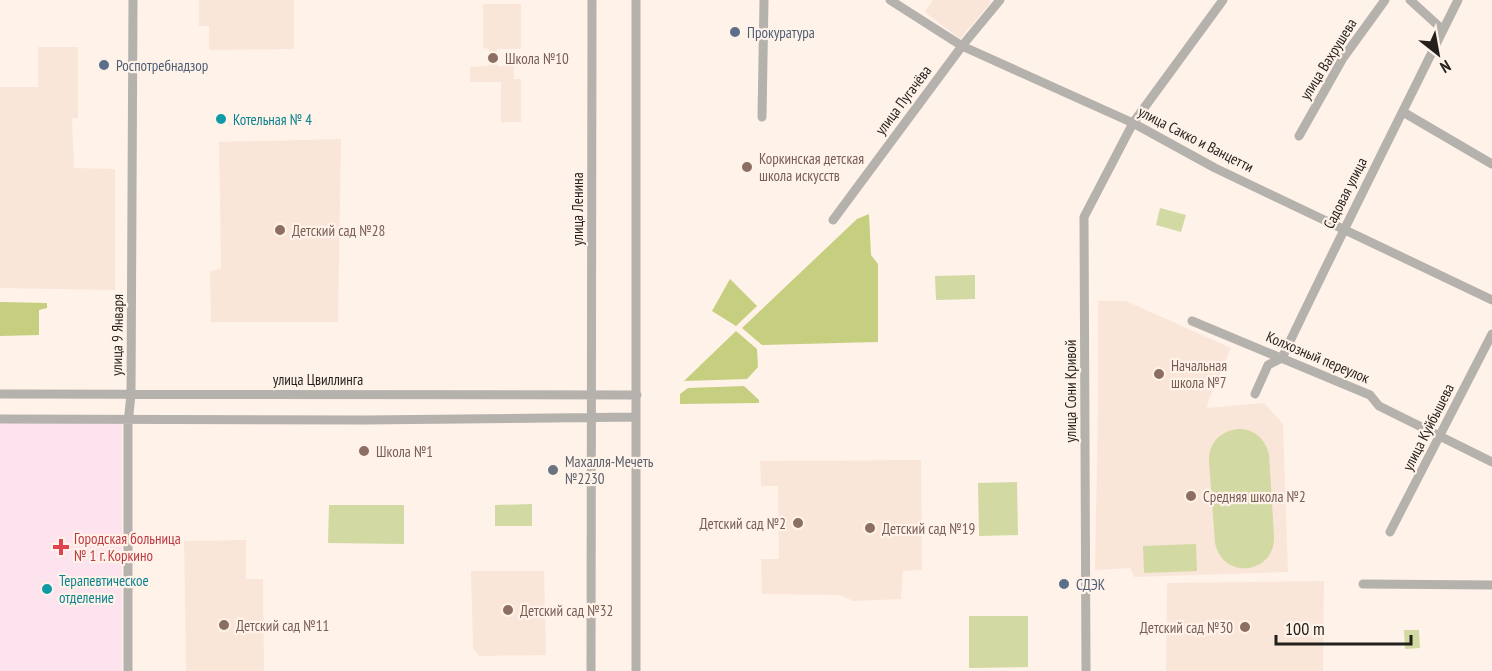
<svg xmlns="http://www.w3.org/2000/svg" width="1492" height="671" font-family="'PT Sans Narrow',sans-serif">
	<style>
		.built { fill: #f9e6d8 }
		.medical { fill: #fce3ee }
		.green { fill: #d3d9a3 }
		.forest { fill: #c6ce7f }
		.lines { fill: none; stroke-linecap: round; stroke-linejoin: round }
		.minor { stroke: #b5b1ac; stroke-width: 9 }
		.service-dot { fill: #5c6f8a; stroke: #fff2e9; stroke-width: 2 }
		.education-dot { fill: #8d6e63; stroke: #fff2e9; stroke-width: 2 }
		.culture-dot { fill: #0f9aa8; stroke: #fff2e9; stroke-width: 2 }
		.worship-dot { fill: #6b7280; stroke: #fff2e9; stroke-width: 2 }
		.health-dot { fill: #e0444e; stroke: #fff2e9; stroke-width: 2 }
		.labels { text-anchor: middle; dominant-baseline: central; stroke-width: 4.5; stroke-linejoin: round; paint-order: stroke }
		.service-label { font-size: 15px; fill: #4e5e75; stroke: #fff2e9; text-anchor: start }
		.education-label { font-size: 15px; fill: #785e54; stroke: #fff2e9; text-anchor: start }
		.street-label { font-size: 15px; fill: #231f1c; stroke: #fff2e9 }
		.culture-label { font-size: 15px; fill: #0d838f; stroke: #fff2e9; text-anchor: start }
		.worship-label { font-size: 15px; fill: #5b616d; stroke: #fff2e9; text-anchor: start }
		.health-label { font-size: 15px; fill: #be3a42; stroke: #fff2e9; text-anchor: start }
	</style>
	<rect width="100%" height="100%" fill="#fff2e9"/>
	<path class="built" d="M199,0H294V49L209,50V26H199Z
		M933,0H988L991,2L960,39L925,12Z
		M483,4H521V49H497V66H514V79H521V122H501V82H470V67L489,66V49L483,48Z
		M38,47H78V118H72L74,168L115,169V290L0,288V87H38Z
		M341,139L338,322H211L210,271L221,269L219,142Z
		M1098,301H1126L1231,348L1209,399L1207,408L1264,403L1283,424L1288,572L1134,577L1130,568L1095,570L1098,410Z
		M921,460L922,570L903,571L901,599L853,601L840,595L762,594L761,559H779L778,486H761L760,461Z
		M246,540V579H263L264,671H186L184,541Z
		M471,571H544L546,655L479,656L473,649Z
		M1324,581L1323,671H1166L1167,583Z"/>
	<path class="medical" d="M0,422H122V671H0Z"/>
	<path class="green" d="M1160,208L1186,215L1181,232L1156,225Z
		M975,275V299L936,300L935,276Z
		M1237,429C1253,428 1265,438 1269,454L1274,536C1276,574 1223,581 1215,543L1209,461C1209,443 1219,432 1237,429Z
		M1017,482L1018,535L979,536L978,483Z
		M532,504V526H495V505Z
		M329,505H404V544L328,543Z
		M1196,544L1197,571L1144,573L1143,546Z
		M969,616H1028V667L969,668Z
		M1404,630H1419L1420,648L1405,649Z"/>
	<path class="forest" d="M869,214L871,255L878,264V342L762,345L742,328L857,219Z
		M730,279L757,306L736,326L712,311Z
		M0,302L47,303V308L39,310V335L0,336Z
		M736,331L757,349L758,367L747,379L684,381Z
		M744,386L759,400V403L680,404V394L688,388Z"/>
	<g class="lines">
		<path class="minor" d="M890,0L962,46L1133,123L1215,168L1492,300
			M1410,0L1443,30
			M1403,112L1492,164
			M762,117L764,0
			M1299,136L1343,58L1385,0
			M833,220L962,46L1000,0
			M1192,321L1370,395L1379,406L1492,462
			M0,394L637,395
			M1255,394L1268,365L1282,358C1339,238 1399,119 1458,0
			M0,419L365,420L636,417
			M1390,532L1492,334
			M1363,584L1492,585
			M128,671V424L131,394L133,0
			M591,671L592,0
			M636,671V0
			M1086,671L1084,217L1133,123L1223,0"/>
	</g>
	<g class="service-dot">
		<circle cx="735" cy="32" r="6"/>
		<circle cx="104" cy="65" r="6"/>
		<circle cx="1064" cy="584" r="6"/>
	</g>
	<g class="education-dot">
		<circle cx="493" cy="58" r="6"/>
		<circle cx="747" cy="167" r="6"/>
		<circle cx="280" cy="230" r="6"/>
		<circle cx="1159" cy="374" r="6"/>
		<circle cx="364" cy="451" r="6"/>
		<circle cx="1191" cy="496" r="6"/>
		<circle cx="798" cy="523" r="6"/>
		<circle cx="870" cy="528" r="6"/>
		<circle cx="508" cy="610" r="6"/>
		<circle cx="224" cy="625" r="6"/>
		<circle cx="1245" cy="627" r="6"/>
	</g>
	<g class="culture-dot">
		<circle cx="221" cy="119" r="6"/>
		<circle cx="47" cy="589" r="6"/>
	</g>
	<circle class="worship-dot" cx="553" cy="470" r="6"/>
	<path class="health-dot" d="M58 538h6v6h6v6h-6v6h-6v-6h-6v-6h6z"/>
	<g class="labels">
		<g class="service-label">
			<text x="747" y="32">Прокуратура</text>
			<text x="116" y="65">Роспотребнадзор</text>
			<text x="1076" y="584">СДЭК</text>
		</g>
		<g class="education-label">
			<text x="505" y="58">Школа №10</text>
			<text x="759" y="158">Коркинская детская<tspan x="759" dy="17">школа искусств</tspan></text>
			<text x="292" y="230">Детский сад №28</text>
			<text x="1171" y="365">Начальная<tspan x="1171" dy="17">школа №7</tspan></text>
			<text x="376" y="451">Школа №1</text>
			<text x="1203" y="496">Средняя школа №2</text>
			<text x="786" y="523" text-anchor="end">Детский сад №2</text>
			<text x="882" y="528">Детский сад №19</text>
			<text x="520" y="610">Детский сад №32</text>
			<text x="236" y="625">Детский сад №11</text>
			<text x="1233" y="627" text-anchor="end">Детский сад №30</text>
		</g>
		<g class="street-label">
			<text transform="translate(1328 59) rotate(-58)">улица Вахрушева</text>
			<text transform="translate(903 100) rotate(-53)">улица Пугачёва</text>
			<text transform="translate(1196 139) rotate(27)">улица Сакко и Ванцетти</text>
			<text transform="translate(1345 193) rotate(-63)">Садовая улица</text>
			<text transform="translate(577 209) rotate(-90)">улица Ленина</text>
			<text transform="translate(117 335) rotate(-89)">улица 9 Января</text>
			<text transform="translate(1318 357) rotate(23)">Колхозный переулок</text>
			<text x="318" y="379">улица Цвиллинга</text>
			<text transform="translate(1070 391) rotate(-90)">улица Сони Кривой</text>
			<text transform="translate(1428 427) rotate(-63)">улица Куйбышева</text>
		</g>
		<g class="culture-label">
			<text x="233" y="119">Котельная № 4</text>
			<text x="59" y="580">Терапевтическое<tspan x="59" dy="17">отделение</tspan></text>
		</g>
		<g class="worship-label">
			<text x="565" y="461">Махалля-Мечеть<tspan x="565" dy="17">№2230</tspan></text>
		</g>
		<g class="health-label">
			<text x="74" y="538">Городская больница<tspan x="74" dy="17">№ 1 г. Коркино</tspan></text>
		</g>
	</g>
	<g transform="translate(1438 54) rotate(149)" stroke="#fff2e9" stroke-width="4.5" paint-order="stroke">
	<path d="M0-4.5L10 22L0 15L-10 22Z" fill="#231f1c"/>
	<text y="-9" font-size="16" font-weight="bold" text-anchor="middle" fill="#231f1c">N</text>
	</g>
	<path d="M1276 635v9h135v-9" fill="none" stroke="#231f1c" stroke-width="3"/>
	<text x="1285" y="635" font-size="18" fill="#231f1c" stroke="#fff2e9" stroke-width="4.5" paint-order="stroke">100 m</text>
</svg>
